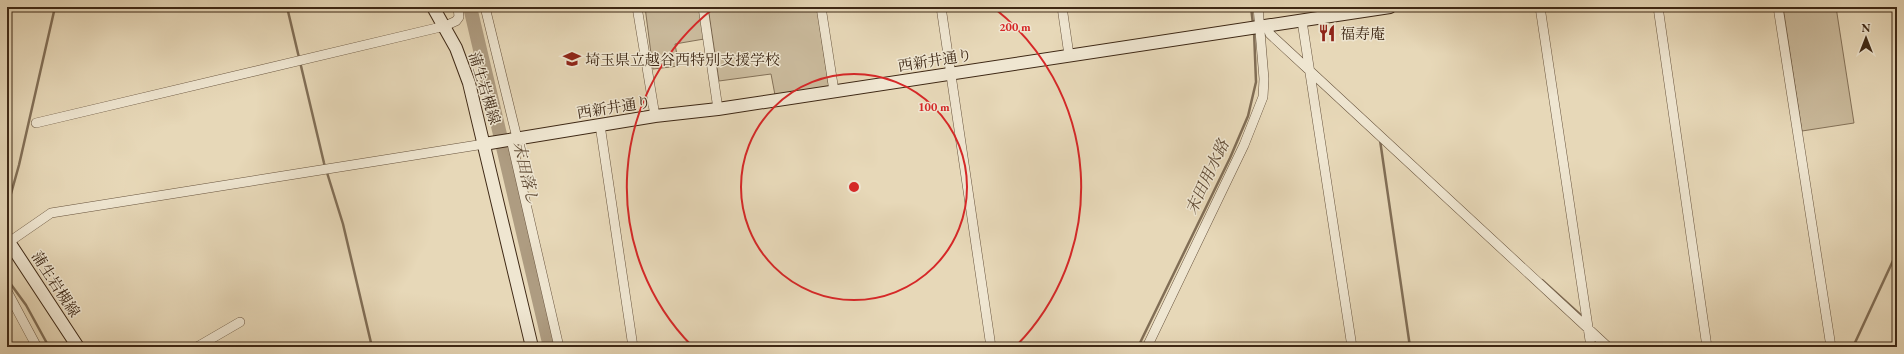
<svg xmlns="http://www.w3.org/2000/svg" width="1904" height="354" font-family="'EB Garamond','Noto Serif JP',serif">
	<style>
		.green { fill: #caba9c; stroke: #847158 }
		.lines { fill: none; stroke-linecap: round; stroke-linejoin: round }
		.stream { stroke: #816e56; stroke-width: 2.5 }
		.river { stroke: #ae9c81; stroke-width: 14 }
		.street-casing { stroke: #68543e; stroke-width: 10 }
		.secondary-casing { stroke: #3e2815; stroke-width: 14 }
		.street { stroke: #efe6d1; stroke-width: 9 }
		.secondary { stroke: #efe6d1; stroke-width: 12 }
		.ring { fill: none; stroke: #d62828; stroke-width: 2 }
		.labels { text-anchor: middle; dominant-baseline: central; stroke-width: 3; stroke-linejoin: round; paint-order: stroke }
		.poi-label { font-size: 15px; fill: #3e2815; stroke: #efe6d1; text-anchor: start }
		.street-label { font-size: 15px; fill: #3e2815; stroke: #efe6d1 }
		.water-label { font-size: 16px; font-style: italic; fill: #604b35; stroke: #efe6d1 }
		.centre { fill: #d62828; stroke: #efe6d1; stroke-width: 2 }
		.ring-label { font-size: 12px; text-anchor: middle; font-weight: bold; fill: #d62828; stroke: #efe6d1; stroke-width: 3; stroke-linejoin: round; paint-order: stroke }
	</style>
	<rect width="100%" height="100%" fill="#e7d8b8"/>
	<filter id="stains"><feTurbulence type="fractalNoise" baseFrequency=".005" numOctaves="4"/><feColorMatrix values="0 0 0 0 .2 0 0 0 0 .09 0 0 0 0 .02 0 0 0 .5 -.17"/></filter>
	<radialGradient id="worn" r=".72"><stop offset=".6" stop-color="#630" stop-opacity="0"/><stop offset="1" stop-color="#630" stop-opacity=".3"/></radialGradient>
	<path class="green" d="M645,7H699L704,39L675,44L679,66L653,69Z
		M708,7H817L829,87L775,95L771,74L719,81Z
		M1783,7H1836L1854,123L1802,131Z"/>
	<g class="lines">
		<path class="stream" d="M287,7L324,163L343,224L372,347
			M1251,7L1253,24
			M1895,7L1897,13
			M1380,140L1410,347
			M7,208L19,165L55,7
			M7,279L26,305L49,347
			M1542,280L1584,318
			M1138,347L1230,158L1248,116L1256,82L1254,31
			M1853,347L1897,252"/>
		<path class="river" d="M470,7L550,347"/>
		<g class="street-casing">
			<path id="street" d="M485,7L517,138
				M637,7L655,116
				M703,7L718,109
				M821,7L834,91
				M941,7L991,347
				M1062,7L1069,55
				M1540,7L1591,347
				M1658,7L1707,347
				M1778,7L1831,347
				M1302,21L1352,347
				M1267,26L1270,34L1310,71L1608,347
				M36,123L445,26L456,21L459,17L458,7
				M600,125L633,347
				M511,139L559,347
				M9,242L51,213L484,144
				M7,291L37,347
				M197,347L240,322
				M1147,347L1244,145L1263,97L1264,79L1258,7"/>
		</g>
		<g class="secondary-casing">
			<path id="secondary" d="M433,7L456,48L469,83L532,347
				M484,144L655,116L718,109L1390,7
				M7,239L78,347"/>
		</g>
		<use href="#street" class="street"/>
		<use href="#secondary" class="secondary"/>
	</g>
	<g class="ring">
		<circle cx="854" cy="187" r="113"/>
		<path d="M692 346A227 227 0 0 1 714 8M994 8A227 227 0 0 1 1016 346"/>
	</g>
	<defs>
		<g id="restaurant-bare" transform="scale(1.38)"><path d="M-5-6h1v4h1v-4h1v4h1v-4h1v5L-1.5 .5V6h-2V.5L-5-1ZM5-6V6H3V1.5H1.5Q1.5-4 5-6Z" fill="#8f2418" stroke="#efe6d1" stroke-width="2.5" paint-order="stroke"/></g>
		<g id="school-bare" transform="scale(1.38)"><path d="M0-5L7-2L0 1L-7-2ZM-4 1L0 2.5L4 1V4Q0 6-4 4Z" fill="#8f2418" stroke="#efe6d1" stroke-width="2.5" paint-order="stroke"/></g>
	</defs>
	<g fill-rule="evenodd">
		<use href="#restaurant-bare" x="1327" y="33"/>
		<use href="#school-bare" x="572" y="59"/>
	</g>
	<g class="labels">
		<g class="poi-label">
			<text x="1340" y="33">福寿庵</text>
			<text x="585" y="59">埼玉県立越谷西特別支援学校</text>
		</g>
		<g class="street-label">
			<text transform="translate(935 60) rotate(-9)">西新井通り</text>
			<text transform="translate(485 88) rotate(73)">蒲生岩槻線</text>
			<text transform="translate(614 107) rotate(-9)">西新井通り</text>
			<text transform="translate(56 284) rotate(57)">蒲生岩槻線</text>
		</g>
		<g class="water-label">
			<text transform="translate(526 173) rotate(77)">末田落し</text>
			<text transform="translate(1207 177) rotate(-65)">末田用水路</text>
		</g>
	</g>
	<circle cx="854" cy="187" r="6" class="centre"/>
	<g class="ring-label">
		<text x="1015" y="31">200 m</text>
		<text x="934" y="111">100 m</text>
	</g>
	<rect width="1904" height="354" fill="none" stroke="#e7d8b8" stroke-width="24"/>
	<rect x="8" y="8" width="1888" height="338" fill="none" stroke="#3e2815" stroke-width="2"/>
	<rect x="12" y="12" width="1880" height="330" fill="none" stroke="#3e2815"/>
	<g transform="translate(1866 38)" stroke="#efe6d1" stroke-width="3" paint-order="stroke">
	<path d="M0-3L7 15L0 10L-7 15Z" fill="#3e2815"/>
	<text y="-6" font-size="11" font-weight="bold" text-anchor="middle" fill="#3e2815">N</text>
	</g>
	<rect width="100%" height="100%" filter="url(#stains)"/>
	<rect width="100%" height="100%" fill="url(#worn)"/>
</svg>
